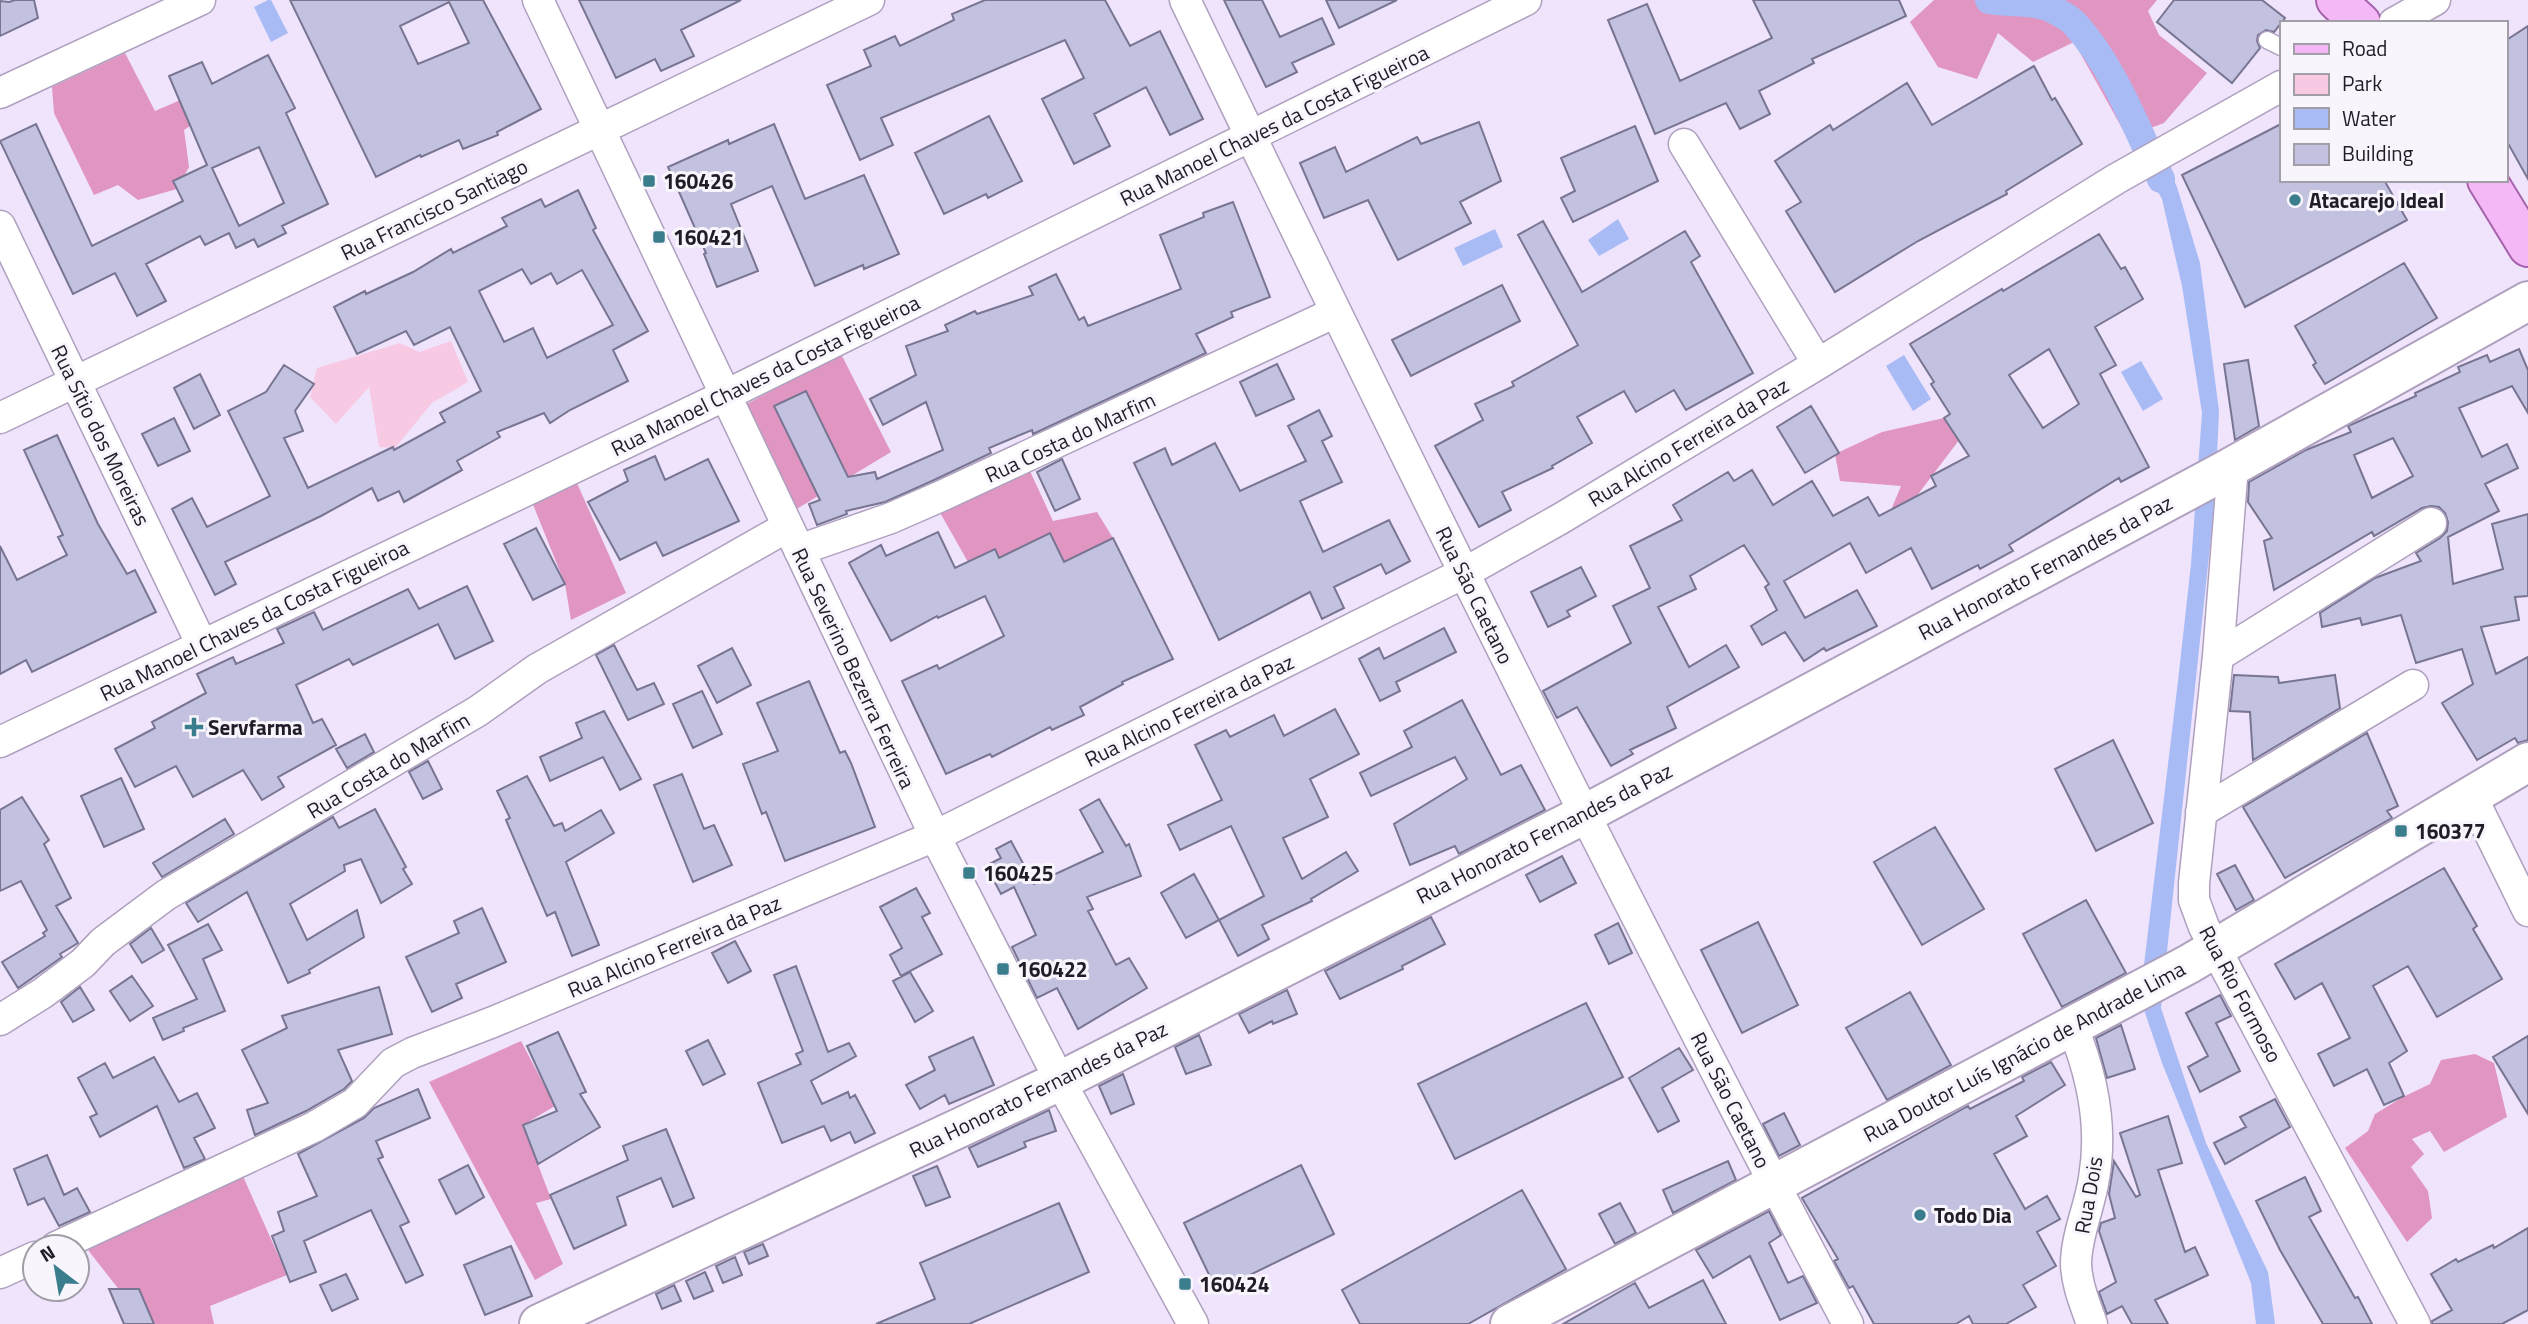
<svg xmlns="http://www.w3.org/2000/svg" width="2528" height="1324" font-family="'Titillium Web',sans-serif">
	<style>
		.green { fill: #f8c9e3 }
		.forest { fill: #e195c1 }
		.water { fill: #a8bbf5 }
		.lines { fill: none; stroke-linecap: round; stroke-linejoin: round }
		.canal { stroke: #a8bbf5; stroke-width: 28 }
		.building { fill: #c3c1e0; stroke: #777592; stroke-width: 2; fill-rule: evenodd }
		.lane-casing { stroke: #afa1be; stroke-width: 19 }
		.street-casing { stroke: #afa1be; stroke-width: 33 }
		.secondary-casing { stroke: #afa1be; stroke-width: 42 }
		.primary-casing { stroke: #a662aa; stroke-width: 42 }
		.lane { stroke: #fff; stroke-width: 16 }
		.street { stroke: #fff; stroke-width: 30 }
		.secondary { stroke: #fff; stroke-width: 38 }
		.primary { stroke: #f5b8f7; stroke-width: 38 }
		.poi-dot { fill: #3a7e8d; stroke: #f8f5fc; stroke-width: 2.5 }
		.labels { text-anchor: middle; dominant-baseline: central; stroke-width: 6; stroke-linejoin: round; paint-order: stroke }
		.street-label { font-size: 21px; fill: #211c27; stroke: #f8f5fc }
		.poi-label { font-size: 21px; font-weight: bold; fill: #211c27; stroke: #f8f5fc; text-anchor: start }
	</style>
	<rect width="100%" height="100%" fill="#f0e4fd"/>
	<path class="green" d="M451,341L468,382L432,403L395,448L379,447L369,387L336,424L310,397L317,368L400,343L419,352Z"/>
	<path class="forest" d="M1934,0H2157L2148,11L2159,35L2207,73L2164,123L2127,137L2074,42L2033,62L1998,33L1977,79L1938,67L1910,22Z
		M125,53L155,111L185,98L196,122L184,130L189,167L177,189L138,200L118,185L94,195L54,113L52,87Z
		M841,354L891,452L795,510L743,406Z
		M1944,418L1972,423L1916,497L1891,510L1901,486L1840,481L1835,454L1882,432Z
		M1029,469L1053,521L1097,512L1113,538L1074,558L1024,600L995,549L968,562L938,509Z
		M576,481L626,593L571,620L565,584L532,502Z
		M521,1041L555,1106L523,1125L551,1199L536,1203L563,1264L535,1280L429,1082Z
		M2475,1054L2494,1063L2507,1117L2444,1152L2430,1131L2412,1139L2424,1154L2411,1167L2428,1191L2432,1218L2407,1242L2345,1148L2368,1131L2375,1114L2403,1097L2430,1084L2441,1060Z
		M242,1174L287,1275L210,1306L214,1324H146L88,1250Z"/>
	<path class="water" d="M268,0H271L288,33L271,42L254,7Z
		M2167,165L2177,187L2200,263L2219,411L2215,499L2161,1008L2206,1143L2268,1272L2275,1324H2256L2251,1283L2162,1063L2140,998L2178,681L2191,564L2202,413L2182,286L2162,199L2149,176Z
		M1618,219L1629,239L1599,256L1588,240Z
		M1495,229L1503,247L1463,266L1454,248Z
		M1904,355L1931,399L1913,411L1886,366Z
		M2141,361L2163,399L2143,411L2121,372Z"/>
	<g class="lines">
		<path class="canal" d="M1989,0C2009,4 2028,0 2048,7C2056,11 2069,17 2075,24C2114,67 2136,128 2161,179"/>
	</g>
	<path class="building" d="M15,0H34L38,18L0,36V1L9,2Z
		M290,0H483L541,109L497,132L498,135L463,149L459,140L421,157L420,155L376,177ZM449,2L469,43L418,64L400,26Z
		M579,0H741L681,30L694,56L661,71L655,59L616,78Z
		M985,0H1105L1130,46L1160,31L1203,119L1170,135L1146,87L1094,114L1110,146L1074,164L1042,99L1084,78L1065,40L881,118L893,145L860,160L827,85L871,66L864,50L895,36L900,46L954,20L952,14Z
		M1224,0H1262L1280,37L1322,18L1334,44L1292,63L1297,72L1266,87Z
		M1326,0H1397L1339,28Z
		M1753,0H1899L1906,16L1812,59L1814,63L1759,91L1770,114L1740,129L1726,103L1655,134L1608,20L1647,4L1680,81L1772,38Z
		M2174,0H2262L2285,18L2274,32L2266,30L2258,35L2257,41L2260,48L2232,83L2157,22Z
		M2528,26V179L2505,138V41Z
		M268,55L295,108L286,113L328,204L282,226L286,233L258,247L254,239L236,248L229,233L205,245L200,236L146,264L166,301L137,316L115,273L73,294L0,141L36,124L92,246L183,201L173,181L207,165L169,76L202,62L212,84ZM259,147L284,203L239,226L212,168Z
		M2034,66L2052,100L2055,98L2082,144L2006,191L2007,194L1918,241L1835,292L1786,211L1801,202L1775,161L1830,125L1833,130L1907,83L1932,125Z
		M989,116L1022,181L988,198L986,194L944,214L915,153Z
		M1479,122L1501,181L1460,202L1471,223L1398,260L1368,200L1324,218L1300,163L1335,147L1346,172L1417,137L1421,144Z
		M774,124L805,199L864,175L899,254L864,269L863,265L815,286L772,186L731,204L758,271L717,287L704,254L706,253L668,167L728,140L729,144Z
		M2281,124V180H2384L2407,220L2245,307L2182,175Z
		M1635,126L1658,181L1573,222L1561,198L1575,191L1561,158Z
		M578,190L596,228L593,230L648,331L613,350L628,381L570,410L550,423L544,413L497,432L500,437L457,461L462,470L404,502L399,491L378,501L372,488L321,516L225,562L236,584L215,595L172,509L192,498L207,527L270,496L228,411L266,392L284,365L314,384L295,411L303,431L284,438L308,488L393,447L394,450L445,422L440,413L481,391L450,327L414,345L406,331L357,354L334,307L365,291L366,294L413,272L451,249L453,253L507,226L502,218L541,199L545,207ZM522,269L531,284L551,273L557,284L582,270L613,325L547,358L533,328L504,342L479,291Z
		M1233,202L1270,297L1231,312L1233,317L1196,334L1206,353L1033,434L1032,430L989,448L991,453L932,481L885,502L846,511L847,514L817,525L809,504L820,500L774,406L806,391L848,477L875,472L877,479L943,450L926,402L883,425L870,399L916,375L906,346L948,331L945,325L975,311L977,314L1033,295L1029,287L1056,274L1079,320L1084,317L1088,326L1181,289L1160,235L1204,217L1203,213Z
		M1543,221L1582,292L1685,231L1700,256L1691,262L1753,373L1686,410L1674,390L1636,412L1624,391L1577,417L1592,443L1552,466L1553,468L1502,492L1511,510L1479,527L1435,446L1483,420L1475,404L1514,386L1512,382L1578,345L1518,235Z
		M2099,234L2121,269L2125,267L2143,299L2095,327L2116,365L2100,374L2149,467L2121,482L2119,478L2009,545L2013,551L1980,569L1978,565L1932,589L1911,548L1866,573L1850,543L1784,581L1805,618L1857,590L1877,626L1826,651L1824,648L1804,661L1785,632L1762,645L1751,626L1777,610L1765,587L1769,584L1744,545L1690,576L1696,589L1658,607L1689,667L1726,645L1739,667L1667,707L1676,728L1630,750L1633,754L1611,766L1577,707L1557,718L1543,691L1631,643L1613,606L1650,588L1630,546L1682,520L1673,505L1728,472L1734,481L1752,470L1773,505L1812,481L1833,516L1868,497L1879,516L1936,486L1931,476L1969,456L1944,418L1950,414L1931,384L1934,382L1910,344L2002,289L2003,291ZM2049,349L2079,404L2043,428L2009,375Z
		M2404,263L2437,318L2325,384L2313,365L2316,363L2295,326Z
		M1502,285L1520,321L1411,376L1392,340Z
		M2519,349L2528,370V413L2512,386L2459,408L2482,457L2507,444L2518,468L2485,484L2499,511L2448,537L2453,584L2503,569L2492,524L2528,514V596L2515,597L2519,620L2481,627L2496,674L2528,657V740L2518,743L2515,738L2477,760L2442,703L2473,684L2462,649L2416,663L2401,615L2362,625L2360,618L2322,627L2320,613L2375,578L2421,561L2416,553L2440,538L2447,531L2448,522L2445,513L2439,507L2431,506L2422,508L2374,536L2372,532L2274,590L2264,541L2272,538L2248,502L2249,482L2306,450L2351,432L2348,426L2355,423L2416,396L2415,393L2460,372L2458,367L2487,355L2490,362ZM2393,438L2413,476L2372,498L2354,455Z
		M2248,360L2259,426L2235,440L2224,364Z
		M1277,364L1294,399L1256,416L1240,382Z
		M200,374L220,415L194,429L174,388Z
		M1811,406L1839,453L1805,473L1777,427Z
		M1319,410L1332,436L1322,441L1342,482L1300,501L1323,552L1389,520L1410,561L1386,574L1381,564L1334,587L1344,608L1322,619L1310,592L1219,640L1134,463L1165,448L1172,465L1215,443L1240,491L1306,461L1288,426Z
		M174,418L190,451L158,466L142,434Z
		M57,435L98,524L127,574L135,570L156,612L32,672L26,660L0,674V546L17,580L67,555L58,537L63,535L24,450Z
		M655,456L665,480L708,459L739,521L663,556L656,542L620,560L588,502L628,481L624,470Z
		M1062,459L1080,499L1055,511L1037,472Z
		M536,528L565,584L533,600L504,544Z
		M938,532L955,568L995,549L999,558L1050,533L1064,562L1113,538L1173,659L1122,682L1123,684L1080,707L1084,715L1052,730L1050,727L992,757L990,754L946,774L902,681L937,665L939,669L1004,636L985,596L938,618L937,616L891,641L849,563L881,545L886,556Z
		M1581,567L1596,596L1567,611L1570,616L1548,627L1531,592Z
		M467,586L493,641L455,659L438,624L353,665L349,659L296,685L313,723L322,719L336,745L278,777L284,787L262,800L243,770L193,797L176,766L135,787L115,749L155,728L152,722L206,693L197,674L233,657L236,664L284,643L277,629L314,612L323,630L408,589L419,609Z
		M1444,628L1456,652L1396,682L1400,691L1380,701L1359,659L1379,648L1384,659Z
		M614,645L637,690L654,683L664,704L628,720L596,655Z
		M732,648L751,685L717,703L698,666Z
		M2234,675L2278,677L2279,683L2335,675L2340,708L2253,760L2250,712L2230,711Z
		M809,681L840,753L845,751L851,763L875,827L785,861L766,812L762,814L743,764L778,751L757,703Z
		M702,691L722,734L693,748L673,704Z
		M1462,700L1501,775L1521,765L1545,810L1459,854L1455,846L1410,865L1394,824L1467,779L1455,757L1371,796L1360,773L1412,747L1404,731Z
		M1335,709L1359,754L1310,779L1328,817L1283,838L1302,879L1346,852L1358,871L1311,899L1312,901L1262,925L1269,939L1238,956L1219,920L1264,896L1231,826L1180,850L1168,825L1222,800L1195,745L1226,730L1230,737L1274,715L1284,736Z
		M604,711L641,779L620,790L603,757L550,781L540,757L582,738L576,723Z
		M2367,733L2398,806L2387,811L2392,818L2285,878L2243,807Z
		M365,734L374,752L347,768L336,749Z
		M2113,740L2153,823L2096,851L2055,769Z
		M428,761L442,789L423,799L409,772Z
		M682,774L704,829L714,825L732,865L693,882L654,785Z
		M527,776L554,826L562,823L565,831L601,810L614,833L566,862L599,945L572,956L555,912L547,916L506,820L510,818L497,791Z
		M121,778L144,829L104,847L81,796Z
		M22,797L49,840L44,844L71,898L56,906L78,943L60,954L62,957L18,988L2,962L45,936L43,933L47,930L21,881L0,891V810Z
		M1099,799L1126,846L1129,844L1141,876L1087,897L1093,909L1088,911L1116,965L1129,958L1147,988L1078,1029L1057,988L1037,998L1012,947L1036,935L1014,887L1001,894L986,866L1001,858L996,849L1011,841L1034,884L1103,852L1080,810Z
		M375,809L406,867L403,869L412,884L381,903L361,859L344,865L345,871L290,904L307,940L357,910L364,937L309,970L310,973L288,983L247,892L198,922L186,903L333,817L339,828Z
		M225,819L234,834L162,877L153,863Z
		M1935,827L1984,909L1922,945L1874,862Z
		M1562,856L1576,883L1540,902L1526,875Z
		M2235,865L2254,900L2236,910L2217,874Z
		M2444,868L2477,926L2473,929L2502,979L2437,1017L2408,966L2373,986L2407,1051L2389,1063L2404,1096L2384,1105L2367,1069L2334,1086L2318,1054L2350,1038L2322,983L2295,999L2275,964Z
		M1194,874L1219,920L1186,938L1161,893Z
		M916,888L930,913L922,917L942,954L901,976L890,955L902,948L880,907Z
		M2086,900L2126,973L2062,1007L2023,934Z
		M482,908L506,962L456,984L462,998L432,1012L406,957L459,933L454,921Z
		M1431,917L1445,944L1402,966L1403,969L1340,999L1325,971Z
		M1758,922L1798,1005L1742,1033L1701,950Z
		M1618,923L1632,953L1609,964L1595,935Z
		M208,924L222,950L203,959L225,1011L183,1028L184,1031L163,1040L153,1018L197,999L168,945Z
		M151,928L164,950L142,963L130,944Z
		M735,941L751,971L728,983L712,953Z
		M796,966L828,1052L849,1043L856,1056L811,1081L822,1104L848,1092L850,1098L855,1095L875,1133L855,1143L850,1132L831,1141L824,1126L782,1143L758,1083L801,1064L796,1054L803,1051L774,975Z
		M910,972L933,1011L915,1022L893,981Z
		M132,976L153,1006L130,1021L110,991Z
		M80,987L94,1010L73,1022L61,1002Z
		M379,987L392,1034L338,1050L352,1081L344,1089L306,1111L255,1135L247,1110L268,1103L242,1050L287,1028L282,1016Z
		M1287,990L1297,1014L1273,1024L1272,1021L1249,1033L1239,1014Z
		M1910,992L1951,1065L1887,1100L1846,1028Z
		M2220,995L2231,1016L2216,1023L2240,1071L2200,1092L2188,1067L2208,1056L2186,1013Z
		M1586,1003L1623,1077L1455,1159L1418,1084Z
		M2121,1025L2135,1069L2107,1078L2096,1038Z
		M558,1032L586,1092L580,1094L600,1127L538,1164L523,1125L557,1111L527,1046Z
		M1199,1035L1211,1065L1186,1074L1175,1047Z
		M2528,1036V1114L2493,1057Z
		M973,1037L994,1085L949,1104L945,1095L920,1109L906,1085L935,1070L929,1057Z
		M708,1040L725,1074L703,1085L686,1051Z
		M1679,1048L1693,1070L1662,1088L1679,1121L1658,1132L1629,1078Z
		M154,1057L179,1102L197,1093L215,1128L194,1138L205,1159L184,1168L157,1106L100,1137L90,1117L97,1114L78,1078L105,1063L113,1078Z
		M2051,1062L2065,1085L2016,1116L2027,1136L1994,1154L2025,1209L2047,1196L2060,1219L2037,1232L2056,1266L2023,1285L2036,1307L2006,1324H1973L1969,1316L1956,1324H1874L1853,1286L1849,1288L1834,1261L1838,1259L1802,1198L1968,1106L1970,1109L2024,1081L2022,1077Z
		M1123,1074L1134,1104L1111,1114L1099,1086Z
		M418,1089L430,1118L376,1141L383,1157L378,1159L409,1222L400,1226L423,1275L406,1283L371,1210L304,1241L316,1272L290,1282L272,1236L284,1231L278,1212L317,1196L298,1154L364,1118L374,1108Z
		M2275,1099L2290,1127L2225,1164L2214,1143L2246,1127L2240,1117Z
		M1049,1110L1056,1131L1024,1142L1026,1147L978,1167L969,1148Z
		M1784,1113L1800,1145L1779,1156L1763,1124Z
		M2168,1116L2182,1163L2158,1170L2185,1252L2195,1247L2208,1275L2155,1300L2168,1324H2132L2122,1306L2107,1314L2099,1292L2116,1282L2099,1231L2101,1223L2115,1218L2109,1194L2114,1161L2136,1197L2140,1195L2120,1133Z
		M666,1129L694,1198L673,1207L661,1178L617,1197L626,1225L574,1249L550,1195L628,1160L623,1146Z
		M47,1155L64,1195L77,1188L90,1212L59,1226L44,1198L28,1205L14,1169Z
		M1728,1161L1736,1180L1673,1213L1663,1190Z
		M468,1165L484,1197L456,1214L439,1180Z
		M1301,1165L1334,1234L1217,1291L1184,1223Z
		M937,1166L950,1197L926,1206L913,1176Z
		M2305,1177L2321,1211L2309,1217L2355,1298L2358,1297L2372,1324H2323L2280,1250L2256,1201Z
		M1522,1190L1566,1269L1468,1324H1360L1342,1290Z
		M1059,1203L1089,1272L969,1324H876L935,1299L920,1263Z
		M1620,1203L1636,1233L1615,1244L1599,1214Z
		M1769,1211L1781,1235L1769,1243L1788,1283L1803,1276L1817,1303L1780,1320L1750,1256L1713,1278L1696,1250Z
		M2528,1228V1310L2502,1324H2432V1321L2452,1310L2431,1274L2456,1259L2458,1262L2493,1245L2494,1248Z
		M763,1244L768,1256L749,1264L744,1252Z
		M511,1246L532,1296L485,1315L464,1265Z
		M735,1257L742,1275L723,1283L716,1266Z
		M705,1272L713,1291L694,1299L686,1281Z
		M346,1274L358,1299L332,1311L320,1285Z
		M1703,1280L1726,1324H1563L1635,1283L1649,1308Z
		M674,1285L681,1301L662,1309L656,1294Z
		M109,1289H139L154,1324H124Z"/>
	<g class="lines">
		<g class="lane-casing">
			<path id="lane" d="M2267,40L2281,47"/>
		</g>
		<g class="street-casing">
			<path id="street" d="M538,0L935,836L1060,1081L1193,1324
				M1185,0C1399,445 1617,888 1848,1324
				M2394,23L2435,0
				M0,93L200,0
				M1684,144L1818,364
				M0,226L202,645
				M0,418L869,0
				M2233,465L2218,656L2194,883V900L2204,927L2415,1324
				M799,550L891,518L939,497L1336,312
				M2218,656L2431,523
				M0,742L726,395L1526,0
				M2471,795L2528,911
				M2201,812L2413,685
				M0,1020L43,993L83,963L103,942L166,895L478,711L537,669L787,527
				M2072,1026C2092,1074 2103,1126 2094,1178C2090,1206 2077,1233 2076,1262C2076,1283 2085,1304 2092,1324
				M56,1247L314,1127L355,1103L393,1063L412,1053L493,1022L935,836L1464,573L1560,519L1818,364L2116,179L2281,86
				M0,1273L35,1257"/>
		</g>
		<g class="secondary-casing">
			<path id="secondary" d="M539,1324L1060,1081L1585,814L2224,471L2528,301
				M1510,1324L2189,964L2528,762"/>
		</g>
		<g class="primary-casing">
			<path id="primary" d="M2336,0L2361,23
				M2487,180L2528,247"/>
		</g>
		<use href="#lane" class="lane"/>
		<use href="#street" class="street"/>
		<use href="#secondary" class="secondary"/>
		<use href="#primary" class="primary"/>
	</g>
	<g class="poi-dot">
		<rect x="642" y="174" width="14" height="14" rx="3.5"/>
		<circle cx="2295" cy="200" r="7"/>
		<rect x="652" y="230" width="14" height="14" rx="3.5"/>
		<path d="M190.5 716.5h7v7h7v7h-7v7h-7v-7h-7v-7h7z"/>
		<rect x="2394" y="824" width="14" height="14" rx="3.5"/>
		<rect x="962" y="866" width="14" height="14" rx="3.5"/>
		<rect x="996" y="962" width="14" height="14" rx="3.5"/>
		<circle cx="1920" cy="1215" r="7"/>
		<rect x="1178" y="1277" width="14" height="14" rx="3.5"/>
	</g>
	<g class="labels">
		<g class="street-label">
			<text transform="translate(1274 125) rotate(-26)">Rua Manoel Chaves da Costa Figueiroa</text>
			<text transform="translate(434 209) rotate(-26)">Rua Francisco Santiago</text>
			<text transform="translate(765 375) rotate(-26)">Rua Manoel Chaves da Costa Figueiroa</text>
			<text transform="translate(101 435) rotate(64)">Rua Sítio dos Moreiras</text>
			<text transform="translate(1070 437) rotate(-25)">Rua Costa do Marfim</text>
			<text transform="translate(1688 442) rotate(-31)">Rua Alcino Ferreira da Paz</text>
			<text transform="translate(2045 567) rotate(-28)">Rua Honorato Fernandes da Paz</text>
			<text transform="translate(1475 595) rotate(64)">Rua São Caetano</text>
			<text transform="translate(254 620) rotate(-26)">Rua Manoel Chaves da Costa Figueiroa</text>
			<text transform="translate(854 668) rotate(65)">Rua Severino Bezerra Ferreira</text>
			<text transform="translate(1189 710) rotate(-26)">Rua Alcino Ferreira da Paz</text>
			<text transform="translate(388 765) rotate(-31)">Rua Costa do Marfim</text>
			<text transform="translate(1544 833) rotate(-27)">Rua Honorato Fernandes da Paz</text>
			<text transform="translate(674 946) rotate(-23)">Rua Alcino Ferreira da Paz</text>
			<text transform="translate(2241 994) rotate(62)">Rua Rio Formoso</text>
			<text transform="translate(2024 1051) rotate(-28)">Rua Doutor Luís Ignácio de Andrade Lima</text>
			<text transform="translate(1038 1089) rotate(-26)">Rua Honorato Fernandes da Paz</text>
			<text transform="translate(1731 1100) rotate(63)">Rua São Caetano</text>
			<text transform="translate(2088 1195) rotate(-80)">Rua Dois</text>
		</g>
		<g class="poi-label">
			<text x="663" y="181">160426</text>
			<text x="2309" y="200">Atacarejo Ideal</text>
			<text x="673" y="237">160421</text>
			<text x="208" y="727">Servfarma</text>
			<text x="2415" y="831">160377</text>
			<text x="983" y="873">160425</text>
			<text x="1017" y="969">160422</text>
			<text x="1934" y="1215">Todo Dia</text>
			<text x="1199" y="1284">160424</text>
		</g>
	</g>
	<rect x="2280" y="21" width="228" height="161" fill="#f8f5fc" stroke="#a29ea7" stroke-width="2"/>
	<rect x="2294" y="44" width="35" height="10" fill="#f5b8f7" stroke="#a29ea7" stroke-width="2"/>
	<text x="2342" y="56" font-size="21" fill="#211c27">Road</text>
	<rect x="2294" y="74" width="35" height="21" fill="#f8c9e3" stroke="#a29ea7" stroke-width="2"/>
	<text x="2342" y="91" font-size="21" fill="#211c27">Park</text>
	<rect x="2294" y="108" width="35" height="21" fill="#a8bbf5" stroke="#a29ea7" stroke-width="2"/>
	<text x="2342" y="126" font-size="21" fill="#211c27">Water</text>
	<rect x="2294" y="144" width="35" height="21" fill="#c3c1e0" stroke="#a29ea7" stroke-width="2"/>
	<text x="2342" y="161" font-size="21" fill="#211c27">Building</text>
	<g transform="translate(56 1268) rotate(329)"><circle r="33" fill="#f8f5fc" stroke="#a29ea7" stroke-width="2"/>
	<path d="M0-5L12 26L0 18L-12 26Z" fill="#3a7e8d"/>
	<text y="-10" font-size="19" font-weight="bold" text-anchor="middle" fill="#211c27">N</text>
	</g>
</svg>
